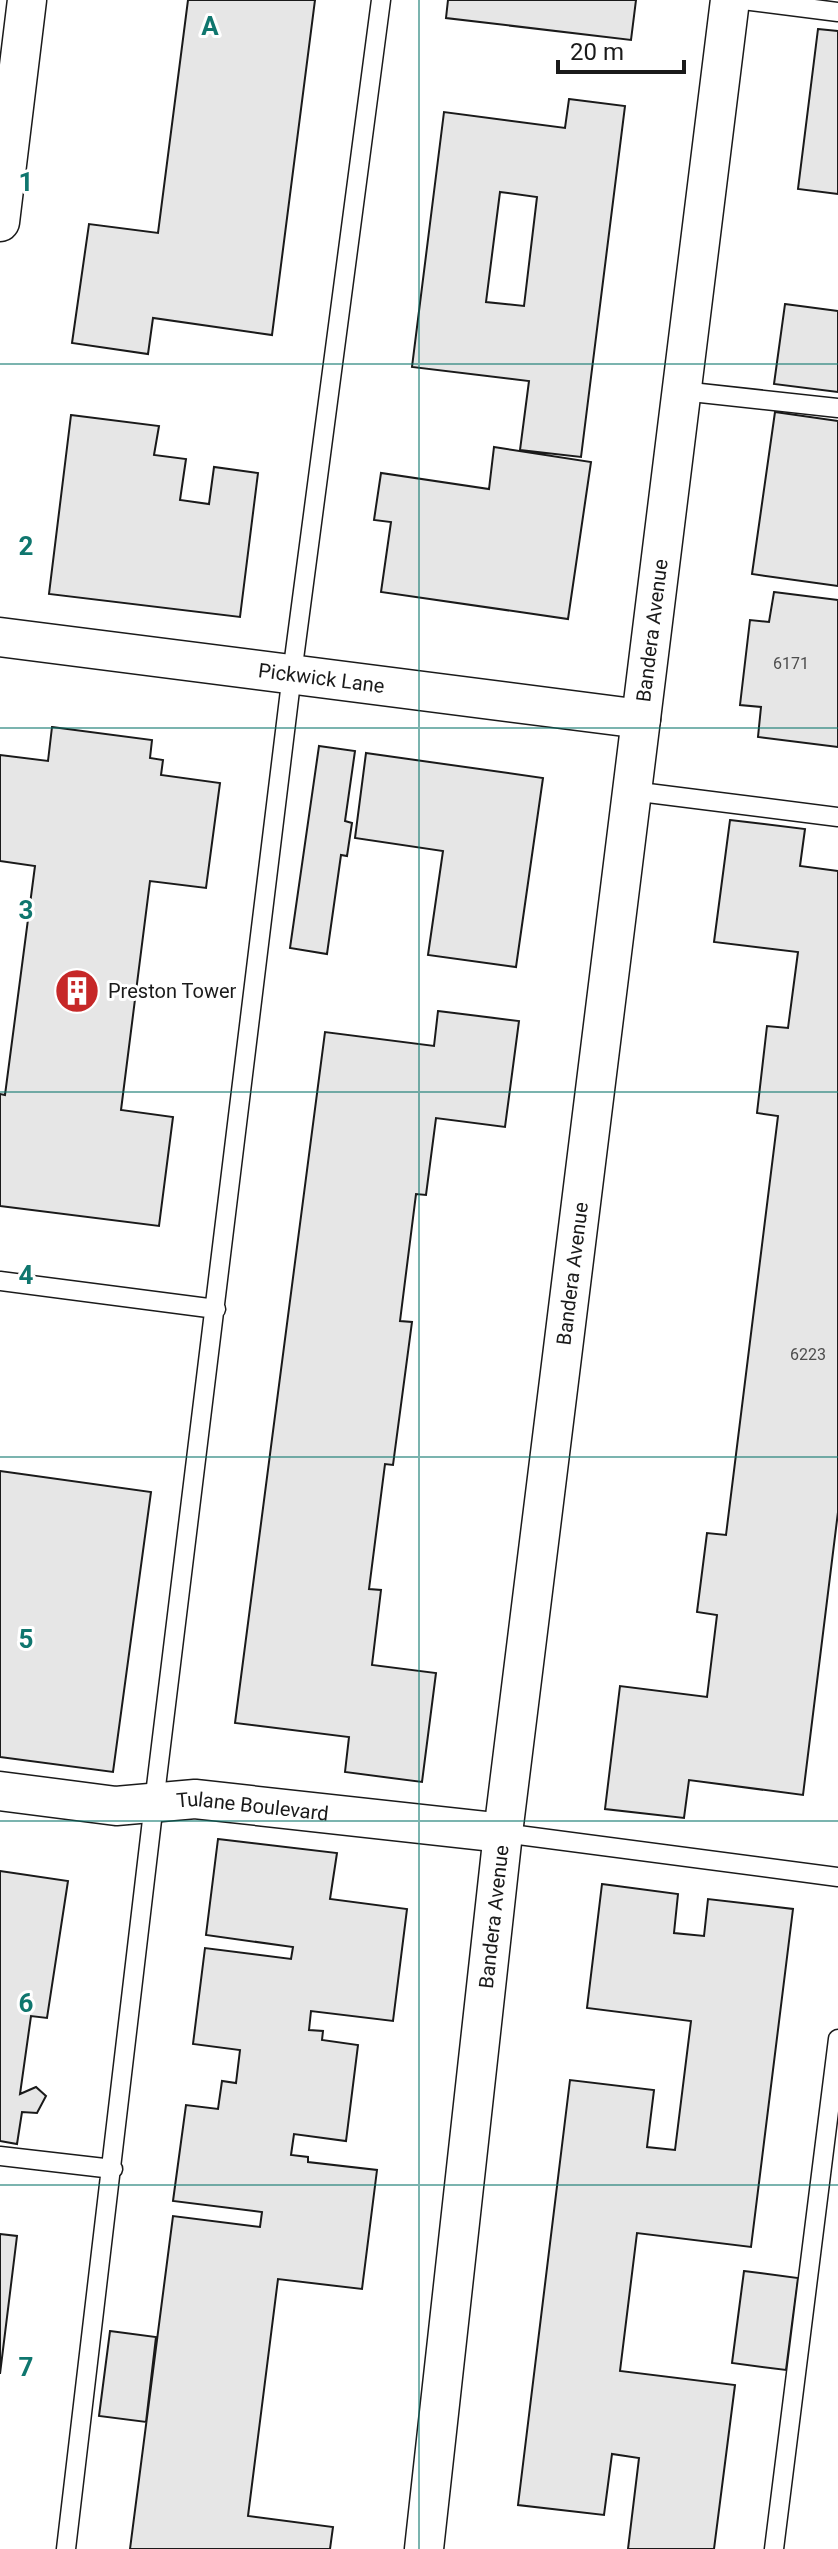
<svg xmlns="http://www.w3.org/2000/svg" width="838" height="2549" font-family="Roboto,sans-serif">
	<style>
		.building { fill: #e6e6e6; stroke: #1a1a1a; stroke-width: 2; fill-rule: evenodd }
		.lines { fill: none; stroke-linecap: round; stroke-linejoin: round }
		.service-casing { stroke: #1a1a1a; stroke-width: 21 }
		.minor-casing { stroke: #1a1a1a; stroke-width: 41 }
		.service { stroke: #fff; stroke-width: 18 }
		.minor { stroke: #fff; stroke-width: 38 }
		.grid { fill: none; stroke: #0f766e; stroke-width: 2; stroke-opacity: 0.55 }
		.labels { text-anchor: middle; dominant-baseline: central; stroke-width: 6; stroke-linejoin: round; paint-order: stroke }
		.number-label { font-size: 16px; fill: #4d4d4d }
		.street-label { font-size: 20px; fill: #1a1a1a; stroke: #fff }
		.poi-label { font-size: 20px; fill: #1a1a1a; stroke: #fff; text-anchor: start }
		.grid-label { font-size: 26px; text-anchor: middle; font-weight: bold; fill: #0f766e; stroke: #fff; stroke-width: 6; stroke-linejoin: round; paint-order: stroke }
	</style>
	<rect width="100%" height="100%" fill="#fff"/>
	<path class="building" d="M188,0H315L272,335L153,318L148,354L72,343L89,224L158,233Z
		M448,0H636L631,40L446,18Z
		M818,29L838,31V194L798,189Z
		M569,99L625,106L581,457L520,450L529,381L412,367L444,112L565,128ZM500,192L537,197L524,306L486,302Z
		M785,304L838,311V392L774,384Z
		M775,412L838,421V586L752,574Z
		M71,415L159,426L154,455L186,459L180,500L209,504L214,467L258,473L240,617L49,594Z
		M494,447L591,462L568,619L381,592L391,522L374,520L381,473L489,489Z
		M774,592L838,600V747L758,737L761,707L740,705L750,620L769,622Z
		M52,727L152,740L150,758L163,760L161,775L220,783L206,888L150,881L121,1110L173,1117L159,1226L0,1206V1094L5,1095L35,866L0,861V755L48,761Z
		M319,746L355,751L345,821L352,823L347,856L341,855L327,954L290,948Z
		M366,753L543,778L516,967L428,955L443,851L355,838Z
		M730,820L805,829L800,866L838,871V1512L803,1795L689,1780L684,1818L605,1809L620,1686L707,1697L717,1615L697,1612L707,1533L726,1535L778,1116L757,1113L767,1026L788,1028L798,952L714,942Z
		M438,1011L519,1021L505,1127L436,1118L426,1195L416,1194L400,1321L412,1322L393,1465L385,1464L369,1589L381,1590L372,1665L436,1673L422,1782L345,1772L349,1737L235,1723L325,1032L434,1046Z
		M0,1471L151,1492L113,1772L0,1757Z
		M218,1839L337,1853L330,1899L407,1909L393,2021L311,2011L309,2030L323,2031L322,2040L358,2045L346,2141L294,2134L291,2155L308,2157V2162L377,2170L362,2289L278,2279L248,2516L333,2527L330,2549H130L173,2216L260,2227L262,2212L173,2201L186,2105L218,2109L222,2081L236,2083L240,2050L193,2044L205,1948L291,1959L293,1947L206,1935Z
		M0,1871L68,1881L47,2018L31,2016L20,2094L36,2087L46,2096L37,2113L22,2112L17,2144L0,2141Z
		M602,1884L678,1894L674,1933L704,1936L708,1899L793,1909L751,2247L637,2233L620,2371L735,2385L714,2549H628L639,2458L612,2454L604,2515L518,2505L570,2080L654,2090L647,2147L675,2150L691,2021L587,2008Z
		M0,2234L17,2236L0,2374Z
		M744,2271L798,2278L786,2370L732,2363Z
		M110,2331L156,2337L146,2422L99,2416Z"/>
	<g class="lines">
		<g class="service-casing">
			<path id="service" d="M743,0L838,12
				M682,391L838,408
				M632,791L838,817
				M0,1281L216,1309
				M503,1833L838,1877
				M0,2156L113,2169
				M66,2549L154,1803L292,674L381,0
				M774,2549L838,2039"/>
		</g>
		<g class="minor-casing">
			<g id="minor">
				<path d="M0,222L27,0"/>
				<path id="s1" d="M0,637L641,719"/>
				<path id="s2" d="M0,1791L116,1806L195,1799L503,1833"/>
				<path id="s3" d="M424,2549L503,1833L730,0"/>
			</g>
		</g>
		<use href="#service" class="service"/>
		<use href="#minor" class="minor"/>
	</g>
	<path class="grid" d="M419,0V2549M0,364H838M0,728H838M0,1092H838M0,1457H838M0,1821H838M0,2185H838"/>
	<defs>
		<g id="building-disc" transform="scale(2.3)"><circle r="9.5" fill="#c62828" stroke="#fff"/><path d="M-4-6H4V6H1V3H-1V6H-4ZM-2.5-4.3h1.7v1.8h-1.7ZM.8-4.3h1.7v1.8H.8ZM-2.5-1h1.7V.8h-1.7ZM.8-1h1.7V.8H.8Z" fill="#fff"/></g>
	</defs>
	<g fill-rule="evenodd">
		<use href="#building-disc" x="77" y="991"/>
	</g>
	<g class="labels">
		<g class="number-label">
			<text x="791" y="663">6171</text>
			<text x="808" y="1354">6223</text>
		</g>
		<g class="street-label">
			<text stroke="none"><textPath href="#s3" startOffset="1932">Bandera Avenue</textPath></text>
			<text stroke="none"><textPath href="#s1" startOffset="324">Pickwick Lane</textPath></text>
			<text stroke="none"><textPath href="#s3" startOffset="1284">Bandera Avenue</textPath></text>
			<text stroke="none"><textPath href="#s2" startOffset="254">Tulane Boulevard</textPath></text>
			<text stroke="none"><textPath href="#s3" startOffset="636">Bandera Avenue</textPath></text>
		</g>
		<g class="poi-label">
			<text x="108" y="991">Preston Tower</text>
		</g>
	</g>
	<g class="grid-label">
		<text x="210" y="35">A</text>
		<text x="26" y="191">1</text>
		<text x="26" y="555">2</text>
		<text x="26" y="919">3</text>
		<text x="26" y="1284">4</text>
		<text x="26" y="1648">5</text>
		<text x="26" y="2012">6</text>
		<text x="26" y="2376">7</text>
	</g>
	<path d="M558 60v12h126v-12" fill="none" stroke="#1a1a1a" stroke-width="4"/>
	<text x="570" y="60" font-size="24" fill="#1a1a1a" stroke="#ffffff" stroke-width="6" paint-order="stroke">20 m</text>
</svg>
